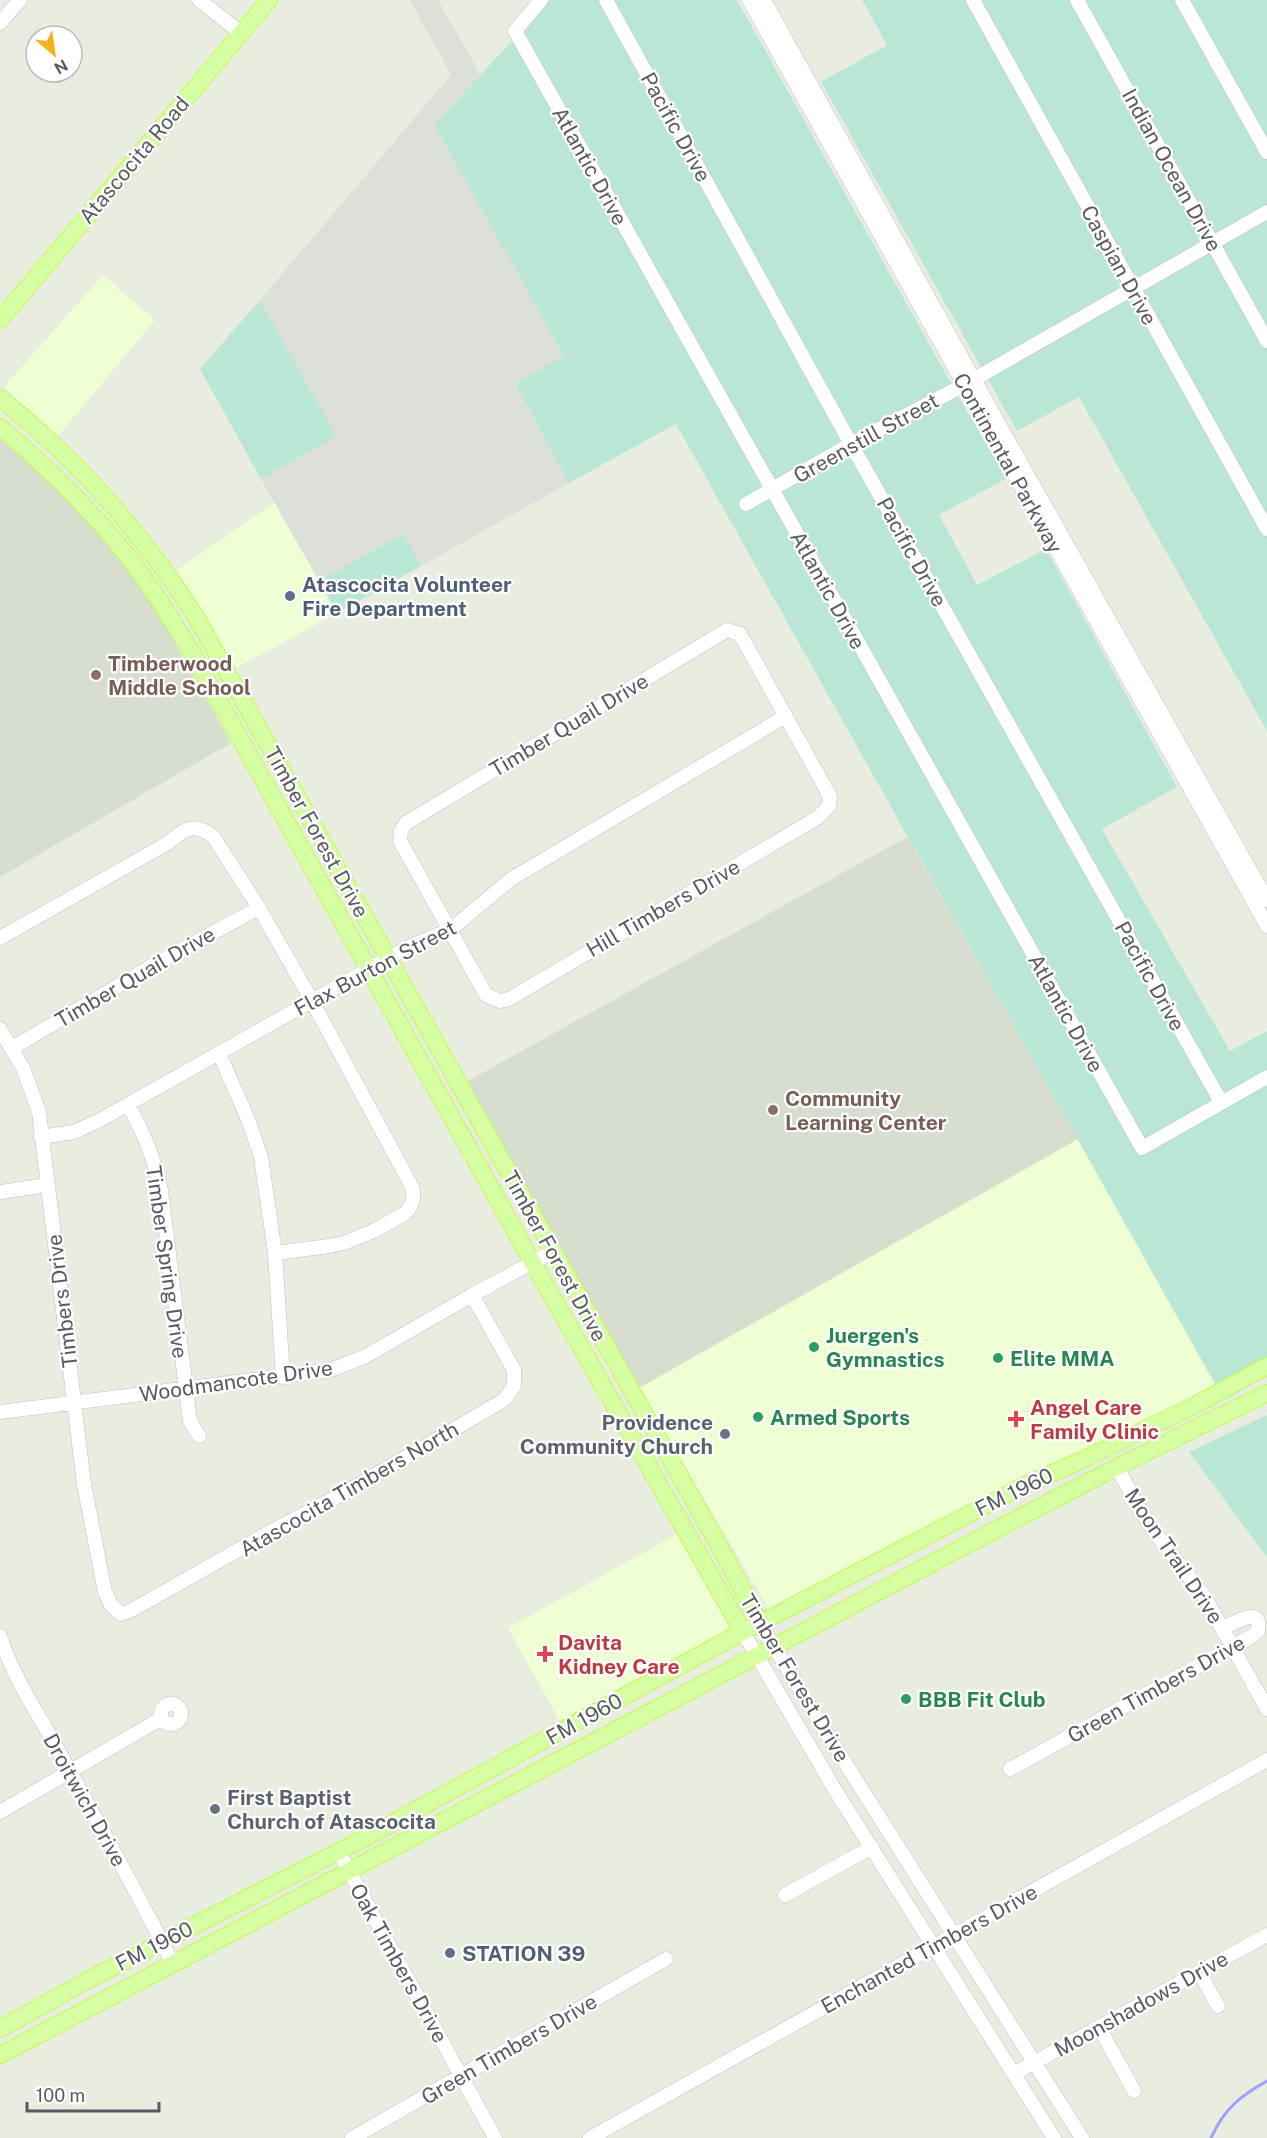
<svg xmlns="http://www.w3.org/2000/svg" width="1267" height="2138" font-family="'Public Sans',sans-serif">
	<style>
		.commercial { fill: #eeffd3 }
		.industrial { fill: #dde0d8 }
		.education { fill: #d7ddcf }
		.green { fill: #bae7d5 }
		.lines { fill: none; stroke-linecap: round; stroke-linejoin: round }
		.stream { stroke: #a29eff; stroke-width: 3 }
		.minor-casing { stroke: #c1bfc8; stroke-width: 15 }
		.major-casing { stroke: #c1fb4b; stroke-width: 18 }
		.minor { stroke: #fff; stroke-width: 14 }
		.major { stroke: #d6ffa3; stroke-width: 16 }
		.service-dot { fill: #5c6f8a; stroke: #fff; stroke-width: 2 }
		.education-dot { fill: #8d6e63; stroke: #fff; stroke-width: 2 }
		.leisure-dot { fill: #2e9e5b; stroke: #fff; stroke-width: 2 }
		.health-dot { fill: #e0444e; stroke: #fff; stroke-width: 2 }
		.worship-dot { fill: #6b7280; stroke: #fff; stroke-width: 2 }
		.labels { text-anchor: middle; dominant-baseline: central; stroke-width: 4.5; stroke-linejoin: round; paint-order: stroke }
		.street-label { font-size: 21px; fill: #5a5962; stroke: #fff }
		.service-label { font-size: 21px; font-weight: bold; fill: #4e5e75; stroke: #fff; text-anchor: start }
		.education-label { font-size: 21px; font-weight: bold; fill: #785e54; stroke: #fff; text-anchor: start }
		.leisure-label { font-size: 21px; font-weight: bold; fill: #27864d; stroke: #fff; text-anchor: start }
		.health-label { font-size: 21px; font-weight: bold; fill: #be3a42; stroke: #fff; text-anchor: start }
		.worship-label { font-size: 21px; font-weight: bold; fill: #5b616d; stroke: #fff; text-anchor: end }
	</style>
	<rect width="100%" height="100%" fill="#e8ede0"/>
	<path class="commercial" d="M103,275L155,320L58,436L4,387Z
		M275,502L337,613L236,668L177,570Z
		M1078,1139L1219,1391L775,1619L639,1388Z
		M677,1534L737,1642L568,1736L508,1628Z"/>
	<path class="industrial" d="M410,0H438L481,75L434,125L564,356L515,385L569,483L421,566L403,534L319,581L261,479L335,436L260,300L451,75Z"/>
	<path class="education" d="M0,439L37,471L85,518L122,563L154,606L231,743L0,877Z
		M907,837L1078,1139L639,1388L468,1081Z"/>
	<path class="green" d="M550,0H737L962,403L1007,478L939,515L977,585L1046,549L1177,787L1102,829L1230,1051L1267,1031V1368L1219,1391L676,424L569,483L515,384L564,356L434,125Z
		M862,0H1267V731L1079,397L1017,431L821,82L887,45Z
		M260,300L336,436L261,479L200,369Z
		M403,534L421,566L337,613L319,581Z
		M1267,1415V1557L1189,1452Z"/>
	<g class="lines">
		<path class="stream" d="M1211,2138C1224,2109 1240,2096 1267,2081"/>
		<g class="minor-casing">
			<path id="minor" d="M199,0L241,33
				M541,0L515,31L1142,1148L1267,1077
				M606,0L851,444L1221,1102
				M749,0L1267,926
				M764,0L973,378L1267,900
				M973,0L1267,529
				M1077,0L1267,341
				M1182,0L1267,152
				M0,23L20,0
				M746,504L851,444L964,385L1267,212
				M727,630L740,634L826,789L830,797L829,806L817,818L509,999L500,1001L486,995L400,841L401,831L406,823Z
				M0,938L166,844C185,830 191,821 213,836L259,908L312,1001L412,1187C415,1198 413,1206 404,1214L373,1231L344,1243L329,1246L275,1253
				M0,1029L23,1068L39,1112L84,1484L105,1592L111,1605L121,1614L132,1610L270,1532L346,1492L504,1400L514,1386V1370L472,1295
				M12,1048L150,967L259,908
				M219,1053L249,1122L261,1157L275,1253L283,1377
				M128,1105C145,1135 153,1156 161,1190L190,1421L199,1436
				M41,1137L74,1132L100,1120L388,958L413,945L450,930L511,879L786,716
				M0,1192L47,1185
				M0,1412L331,1370L366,1356L472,1295L552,1252
				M1117,1467L1136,1503L1153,1530L1204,1596L1267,1709
				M760,1623L820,1723L1082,2138
				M743,1632L835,1790L1054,2138
				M0,1636C13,1677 37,1712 58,1750C97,1821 137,1891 173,1964
				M161 1714a10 10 0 1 1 20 0a10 10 0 1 1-20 0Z
				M1010,1769L1252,1636L1258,1631C1263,1604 1233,1623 1223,1629
				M0,1812L162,1718
				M338,1851L495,2138
				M785,1895L872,1847
				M1199,1972L1218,2006
				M1099,2027L1134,2091
				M1015,2073L1267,1935
				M352,2138L666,1959
				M590,2138L1267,1760"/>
		</g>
		<g class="major-casing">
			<path id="major" d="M0,320L269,0
				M0,398C78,460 143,534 196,617L722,1551L760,1623
				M0,427C46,466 89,508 126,554C150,584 170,617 190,649L533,1263L743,1632
				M0,2029L90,1979L363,1839L729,1639L877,1562L1023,1486L1082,1460L1197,1404L1267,1366
				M0,2055L1001,1527L1117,1467L1267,1393"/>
		</g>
		<use href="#minor" class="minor"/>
		<use href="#major" class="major"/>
	</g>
	<g class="service-dot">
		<circle cx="290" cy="596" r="6"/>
		<circle cx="450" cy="1953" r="6"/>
	</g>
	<g class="education-dot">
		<circle cx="96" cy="675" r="6"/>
		<circle cx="773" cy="1110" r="6"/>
	</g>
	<g class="leisure-dot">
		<circle cx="814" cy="1347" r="6"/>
		<circle cx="998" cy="1358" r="6"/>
		<circle cx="758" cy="1417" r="6"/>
		<circle cx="906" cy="1699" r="6"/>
	</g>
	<g class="health-dot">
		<path d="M1013 1410h6v6h6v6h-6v6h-6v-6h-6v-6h6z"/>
		<path d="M542 1645h6v6h6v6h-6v6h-6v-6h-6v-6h6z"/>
	</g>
	<g class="worship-dot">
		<circle cx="725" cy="1434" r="6"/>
		<circle cx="215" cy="1809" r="6"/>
	</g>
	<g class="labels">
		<g class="street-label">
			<text transform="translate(676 127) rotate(61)">Pacific Drive</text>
			<text transform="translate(134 160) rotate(-50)">Atascocita Road</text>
			<text transform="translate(590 166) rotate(61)">Atlantic Drive</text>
			<text transform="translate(1172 170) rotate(61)">Indian Ocean Drive</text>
			<text transform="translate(1119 265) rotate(61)">Caspian Drive</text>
			<text transform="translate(866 438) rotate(-29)">Greenstill Street</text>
			<text transform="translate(1008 463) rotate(61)">Continental Parkway</text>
			<text transform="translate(912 552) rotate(61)">Pacific Drive</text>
			<text transform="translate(828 590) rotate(61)">Atlantic Drive</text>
			<text transform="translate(569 725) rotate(-31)">Timber Quail Drive</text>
			<text transform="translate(317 832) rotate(61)">Timber Forest Drive</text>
			<text transform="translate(663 908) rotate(-30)">Hill Timbers Drive</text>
			<text transform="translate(375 968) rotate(-28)">Flax Burton Street</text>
			<text transform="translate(1150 976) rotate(61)">Pacific Drive</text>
			<text transform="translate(135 977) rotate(-30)">Timber Quail Drive</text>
			<text transform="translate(1066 1013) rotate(61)">Atlantic Drive</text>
			<text transform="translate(555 1256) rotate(61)">Timber Forest Drive</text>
			<text transform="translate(167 1262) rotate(82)">Timber Spring Drive</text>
			<text transform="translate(62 1301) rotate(-97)">Timbers Drive</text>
			<text transform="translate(236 1381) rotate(-8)">Woodmancote Drive</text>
			<text transform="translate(349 1489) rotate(-30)">Atascocita Timbers North</text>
			<text transform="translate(1014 1492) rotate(-26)">FM 1960</text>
			<text transform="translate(1174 1556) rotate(56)">Moon Trail Drive</text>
			<text transform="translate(795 1678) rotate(59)">Timber Forest Drive</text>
			<text transform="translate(1156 1689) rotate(-29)">Green Timbers Drive</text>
			<text transform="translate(584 1719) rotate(-29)">FM 1960</text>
			<text transform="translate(85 1800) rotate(61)">Droitwich Drive</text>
			<text transform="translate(154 1946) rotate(-27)">FM 1960</text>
			<text transform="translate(929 1949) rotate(-29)">Enchanted Timbers Drive</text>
			<text transform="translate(399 1963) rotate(61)">Oak Timbers Drive</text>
			<text transform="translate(1141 2004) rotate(-29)">Moonshadows Drive</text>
			<text transform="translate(509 2049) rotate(-30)">Green Timbers Drive</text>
		</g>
		<g class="service-label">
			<text x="302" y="584">Atascocita Volunteer<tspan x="302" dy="24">Fire Department</tspan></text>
			<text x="462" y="1953">STATION 39</text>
		</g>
		<g class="education-label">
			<text x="108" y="663">Timberwood<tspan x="108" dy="24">Middle School</tspan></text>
			<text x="785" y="1098">Community<tspan x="785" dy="24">Learning Center</tspan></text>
		</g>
		<g class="leisure-label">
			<text x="826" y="1335">Juergen's<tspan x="826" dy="24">Gymnastics</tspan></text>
			<text x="1010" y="1358">Elite MMA</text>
			<text x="770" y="1417">Armed Sports</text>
			<text x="918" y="1699">BBB Fit Club</text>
		</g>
		<g class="health-label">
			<text x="1030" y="1407">Angel Care<tspan x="1030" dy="24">Family Clinic</tspan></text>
			<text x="558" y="1642">Davita<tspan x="558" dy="24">Kidney Care</tspan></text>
		</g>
		<g class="worship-label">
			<text x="713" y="1422">Providence<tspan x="713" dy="24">Community Church</tspan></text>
			<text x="227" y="1797" text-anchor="start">First Baptist<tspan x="227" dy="24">Church of Atascocita</tspan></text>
		</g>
	</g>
	<g transform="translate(54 54) rotate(151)"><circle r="28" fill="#ffffff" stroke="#bdbdc0" stroke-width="1.5"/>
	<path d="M0-4.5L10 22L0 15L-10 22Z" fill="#f4b21e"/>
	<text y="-9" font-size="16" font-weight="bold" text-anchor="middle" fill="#5a5962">N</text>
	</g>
	<path d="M27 2102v9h132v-9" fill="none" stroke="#5a5962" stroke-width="3"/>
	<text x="36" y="2102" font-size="18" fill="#5a5962" stroke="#ffffff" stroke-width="4.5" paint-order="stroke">100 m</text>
</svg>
